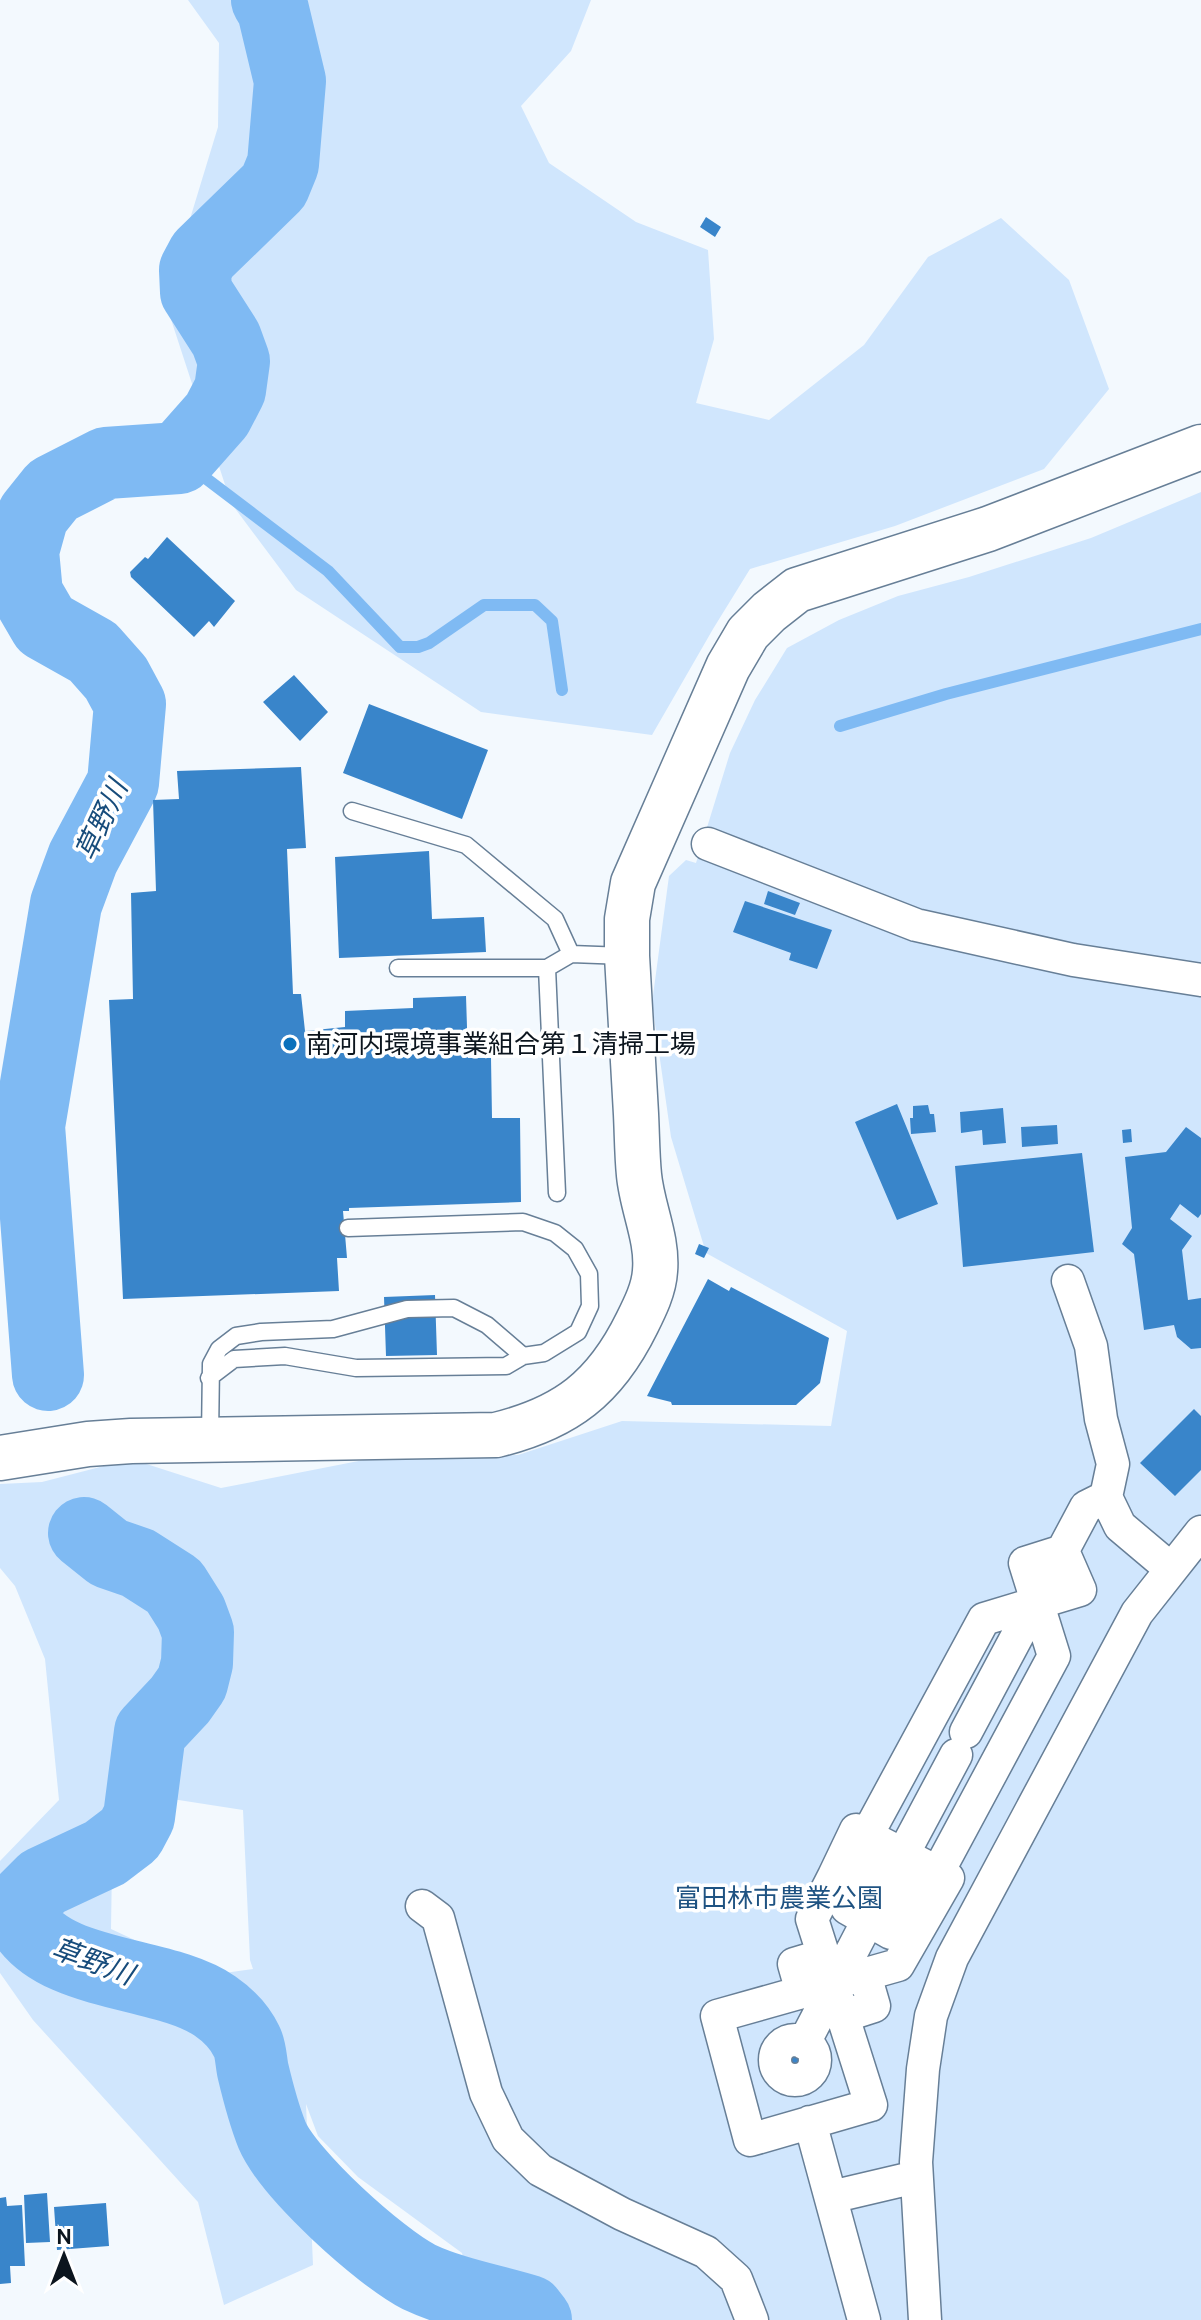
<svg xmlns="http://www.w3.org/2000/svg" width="1201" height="2320" font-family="Cabin,'Noto Sans JP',sans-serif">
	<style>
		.green { fill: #d0e6fd; fill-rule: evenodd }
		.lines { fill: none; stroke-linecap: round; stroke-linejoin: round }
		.stream { stroke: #7fbaf3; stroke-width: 12 }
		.river { stroke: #7fbaf3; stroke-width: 72 }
		.building { fill: #3985ca }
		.lane-casing { stroke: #677f97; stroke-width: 19 }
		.street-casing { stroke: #677f97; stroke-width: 35 }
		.secondary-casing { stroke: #677f97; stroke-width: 47 }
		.lane { stroke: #fff; stroke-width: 16 }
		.street { stroke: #fff; stroke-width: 32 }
		.secondary { stroke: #fff; stroke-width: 44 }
		.poi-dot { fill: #0a71bc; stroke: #fff; stroke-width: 3 }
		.labels { text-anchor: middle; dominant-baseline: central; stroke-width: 7; stroke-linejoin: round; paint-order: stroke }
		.poi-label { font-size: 26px; fill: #0c151e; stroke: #fff; text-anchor: start }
		.park-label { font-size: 26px; fill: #1f5382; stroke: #fff }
		.water-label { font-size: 28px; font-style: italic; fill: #174c7b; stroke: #fff }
	</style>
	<rect width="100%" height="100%" fill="#f3f9fe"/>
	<path class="green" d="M188,0H591L571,51L521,106L549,163L636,222L708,250L714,339L696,403L769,420L864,345L928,257L1001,218L1069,280L1109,389L1044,469L895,526L750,569L713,629L652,735L481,712L296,590L231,503L165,301L218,127L219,43Z
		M1201,492V2320H477L462,2253L358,2177L318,2136L306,2104L313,2265L224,2305L198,2202L33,2020L0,1973V1861L59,1800L45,1659L15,1586L0,1568V1484L42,1482L131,1459L221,1488L379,1457L518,1455L622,1421L831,1426L847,1331L706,1253L671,1137L652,1003L669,876L686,860L696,863L730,753L755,700L787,648L839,620L898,596L969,577L1091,538ZM172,1799L243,1810L250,1960L253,1969L210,1975L111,1929L112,1865Z"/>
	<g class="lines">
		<path class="stream" d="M179,458L328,571L400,647H418L429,643L484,605H535L552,621L562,690
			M840,726L946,694L1201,629"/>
		<path class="river" d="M48,1375L29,1126L66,904L83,858L123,783L130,704L116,678L93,652L45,625L27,594L23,551L33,515L53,490L106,463L179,458L217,415L230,390L234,361L226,339L196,292L195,270L203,255L274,186L283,164L290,81L273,10L267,0
			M84,1533L109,1553L138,1563L174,1586L191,1613L198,1632L197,1663L192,1683L180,1700L150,1732L139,1817L130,1834L105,1853L43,1882L27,1898L21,1918C52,1978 163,1970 215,2006C228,2015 240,2027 247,2042C251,2050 251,2062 253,2071C258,2092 264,2115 272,2135C289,2175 380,2257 419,2277C453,2293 493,2300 529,2311L536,2320"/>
	</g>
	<path class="building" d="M706,217L721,227L715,237L700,227Z
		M167,537L235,601L214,627L209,621L194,637L131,577L130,572L145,557L148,559Z
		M294,675L328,712L300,741L263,702Z
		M369,704L488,750L462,819L343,773Z
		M301,767L306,848L287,849L293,994H301L305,1031L345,1027V1011L413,1008V998L466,996L468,1058H491L492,1118H520L521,1202L349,1208V1211H343L347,1258H337L339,1291L123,1299L109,1000L133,999L131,893L156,891L153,800L179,799L177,771Z
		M429,851L432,919L484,917L486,952L339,958L335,857Z
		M768,891L800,903L795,915L764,904Z
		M745,901L832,930L817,969L789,960L791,953L733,932Z
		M897,1104L938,1204L897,1220L855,1122Z
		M928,1105L930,1114H934L936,1132L911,1134L910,1118H913V1106Z
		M1003,1108L1006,1143L983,1145L982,1130L961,1133L960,1112Z
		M1057,1125L1058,1144L1022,1147L1021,1127Z
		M1186,1127L1201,1138V1214L1198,1218L1180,1204L1170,1219L1192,1236L1182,1250L1188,1300L1201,1298V1348L1191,1349L1177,1337L1174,1325L1144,1330L1134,1254L1122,1244L1132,1228L1125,1157L1166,1152Z
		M1131,1129L1132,1142L1123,1143L1122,1130Z
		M1082,1153L1094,1252L963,1267L955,1166Z
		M699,1244L709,1248L704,1258L695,1254Z
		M708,1279L729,1291L731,1287L829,1338L820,1383L796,1405H672L671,1402L647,1396Z
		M435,1295L437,1355L386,1356L384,1297Z
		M1194,1409L1201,1416V1470L1175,1496L1140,1463Z
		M781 2061a13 13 0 1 1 26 0a13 13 0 1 1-26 0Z
		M47,2193L50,2242L26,2243L24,2195Z
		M6,2197L7,2206L22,2205L25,2266H10L11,2283L0,2284V2198Z
		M106,2203L109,2246L57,2250L54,2207Z"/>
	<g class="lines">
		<g class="lane-casing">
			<path id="lane" d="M352,811L466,845L555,919L571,954L625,956
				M398,968H547L571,954
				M547,968L557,1193
				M209,1378L234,1359L285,1356L356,1368L506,1366L523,1356L544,1353L578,1332L590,1306L589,1274L575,1249L555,1233L523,1222L348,1228
				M210,1438L211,1364L219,1349L236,1336L261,1332L333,1329L407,1309L454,1308L487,1325L523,1356"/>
		</g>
		<g class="street-casing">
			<path id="street" d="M708,844L916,925L1073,960L1201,980
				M1068,1281L1091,1346L1101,1419L1113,1464L1106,1497L1120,1526L1171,1569
				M966,1732L1086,1507L1106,1497
				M867,1835L984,1619L1080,1590L1063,1551
				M870,1866L913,1889L891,1933L847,1908Z
				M938,1872L1054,1656L1025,1563L1063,1551
				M834,1876L812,1919L871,2105L750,2140L717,2016L898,1965L948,1878L856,1830L834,1876
				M834,1876L869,1892L885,1888L956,1755
				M422,1906L438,1918L486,2093L508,2139L540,2170L622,2214L706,2252L736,2279L752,2320
				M802,1992L794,1964L824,1955
				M843,2016L874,2006L865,1975
				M775 2060a20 20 0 1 1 40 0a20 20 0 1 1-40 0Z
				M804,2043L874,1909L872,1902
				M810,2122L864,2320
				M831,2197L916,2177
				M925,2320L916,2162L923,2069L931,2016L952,1958L1137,1613L1201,1532"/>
		</g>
		<g class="secondary-casing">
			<path id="secondary" d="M0,1458L88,1444L131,1441L496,1435C566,1418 605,1388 637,1323C645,1307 654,1289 655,1271C658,1239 642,1207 639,1175C637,1155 637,1134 636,1114C633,1061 630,1008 627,956V919L633,883L728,667L748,633L769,612L797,590L988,529L1201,447"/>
		</g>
		<use href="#lane" class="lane"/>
		<use href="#street" class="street"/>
		<use href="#secondary" class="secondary"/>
	</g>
	<circle class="poi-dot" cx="290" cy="1044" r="8"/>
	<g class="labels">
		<g class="poi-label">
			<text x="306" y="1044">南河内環境事業組合第１清掃工場</text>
		</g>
		<g class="park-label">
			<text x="779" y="1898">富田林市農業公園</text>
		</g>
		<g class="water-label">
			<text transform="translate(101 820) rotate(-65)">草野川</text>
			<text transform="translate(93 1961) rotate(20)">草野川</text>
		</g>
	</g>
	<g transform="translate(64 2256)" stroke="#ffffff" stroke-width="6" paint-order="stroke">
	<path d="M0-6L14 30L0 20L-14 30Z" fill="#0c151e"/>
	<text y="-12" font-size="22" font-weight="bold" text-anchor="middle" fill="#0c151e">N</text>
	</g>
</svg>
